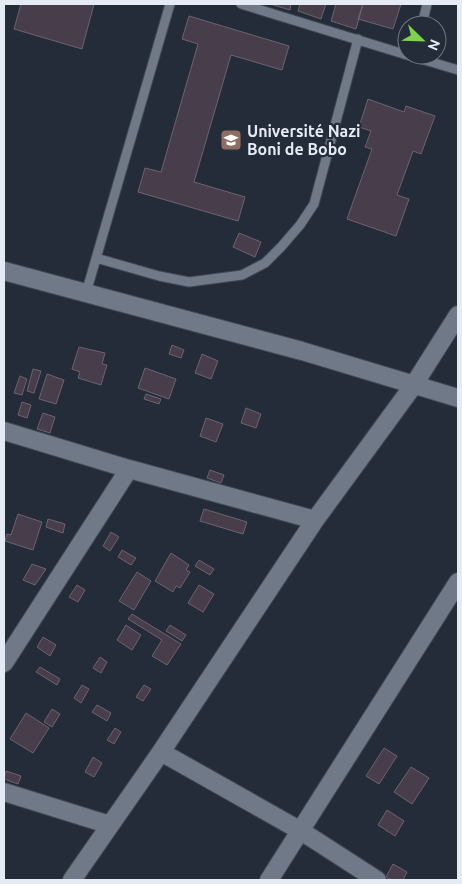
<svg xmlns="http://www.w3.org/2000/svg" width="462" height="884" font-family="Ubuntu,sans-serif">
	<style>
		.building { fill: #483d4b; stroke: #6d6270 }
		.lines { fill: none; stroke-linecap: round; stroke-linejoin: round }
		.service-casing { stroke: #414853; stroke-width: 11 }
		.minor-casing { stroke: #414853; stroke-width: 20 }
		.service { stroke: #6f7988; stroke-width: 9 }
		.minor { stroke: #6f7988; stroke-width: 18 }
		.labels { text-anchor: middle; dominant-baseline: central; stroke-width: 4.5; stroke-linejoin: round; paint-order: stroke }
		.poi-label { font-size: 16px; font-weight: bold; fill: #e5ebf4; stroke: #242c39; text-anchor: start }
	</style>
	<rect width="100%" height="100%" fill="#242c39"/>
	<path class="building" d="M21,4H94L82,49L14,29Z
		M270,4H291L290,10Z
		M300,4H326L321,19L298,11Z
		M336,4H363L356,29L331,21Z
		M363,4H401L393,29L358,19Z
		M189,16L289,46L282,70L231,55L194,182L245,197L238,221L138,192L145,168L161,172L198,44L182,39Z
		M368,99L404,112L406,106L435,116L421,154L413,151L397,195L409,199L396,236L347,219L372,149L365,147L371,131L359,127Z
		M239,233L261,242L255,257L233,247Z
		M172,345L184,350L181,358L169,354Z
		M79,347L105,353L102,364L107,365L101,385L78,378L80,372L72,369Z
		M202,354L218,361L211,379L195,373Z
		M145,368L176,379L169,399L138,388Z
		M33,369L41,371L34,393L27,391Z
		M47,374L64,380L56,404L39,399Z
		M20,376L27,379L22,395L14,393Z
		M146,394L161,399L159,404L144,399Z
		M22,402L31,405L27,418L18,415Z
		M246,408L261,414L256,428L241,423Z
		M43,413L55,417L50,433L37,429Z
		M206,418L223,424L216,442L200,436Z
		M210,470L224,475L221,483L207,478Z
		M204,509L247,522L243,534L200,521Z
		M18,514L42,522L33,550L5,541L7,534L11,535Z
		M48,519L65,524L63,533L46,527Z
		M111,532L119,537L110,551L103,546Z
		M122,550L136,558L131,565L118,557Z
		M171,553L189,565L186,570L190,572L180,588L176,586L173,592L155,581Z
		M199,560L214,569L210,575L195,566Z
		M32,564L46,569L35,585L23,580Z
		M137,572L151,581L134,610L119,601Z
		M77,585L85,590L78,602L69,597Z
		M199,585L214,594L203,612L188,603Z
		M132,614L181,644L167,665L152,656L162,640L128,619Z
		M126,625L141,635L132,650L117,640Z
		M170,625L186,635L182,641L166,631Z
		M43,637L56,645L50,656L37,647Z
		M100,657L107,662L101,673L93,668Z
		M40,667L60,679L57,685L36,672Z
		M82,685L89,689L81,703L74,698Z
		M144,685L151,689L143,701L136,697Z
		M97,705L111,713L107,721L92,712Z
		M52,709L60,714L52,727L44,722Z
		M26,713L49,728L33,753L10,739Z
		M115,728L121,732L114,744L107,740Z
		M384,748L397,756L379,784L366,776Z
		M93,757L102,763L94,777L85,772Z
		M411,767L429,778L412,804L394,792Z
		M6,771L21,776L18,784L4,779Z
		M387,810L404,821L395,836L378,825Z
		M393,864L407,872L403,880H392L386,877Z"/>
	<g class="lines">
		<g class="service-casing">
			<path id="service" d="M241,4L407,55
				M422,25L427,4
				M408,55L458,70
				M96,258L159,276L189,282L242,275L265,263L281,247L300,225L314,204L358,39
				M86,293L170,4"/>
		</g>
		<g class="minor-casing">
			<path id="minor" d="M4,271L302,351L458,398
				M4,431L129,469L315,520
				M4,663L129,469
				M161,752L301,831L377,880
				M4,792L110,825
				M72,880L161,752L315,520L413,386L458,315
				M269,880L458,582"/>
		</g>
		<use href="#service" class="service"/>
		<use href="#minor" class="minor"/>
	</g>
	<defs>
		<g id="university-square" transform="scale(1.125)"><rect x="-9" y="-9" width="18" height="18" rx="4" fill="#8d6e63" stroke="#242c39"/><path d="M0-5L7-2L0 1L-7-2ZM-4 1L0 2.5L4 1V4Q0 6-4 4Z" fill="#fff"/></g>
	</defs>
	<g fill-rule="evenodd">
		<use href="#university-square" x="231" y="140"/>
	</g>
	<g class="labels">
		<g class="poi-label">
			<text x="247" y="131">Université Nazi<tspan x="247" dy="18">Boni de Bobo</tspan></text>
		</g>
	</g>
	<rect width="462" height="884" fill="none" stroke="#e5ebf4" stroke-width="10"/>
	<g transform="translate(422 40) rotate(113)"><circle r="24" fill="#242c39" stroke="#717884"/>
	<path d="M0-4L9 19L0 12L-9 19Z" fill="#81d050"/>
	<text y="-8" font-size="14" font-weight="bold" text-anchor="middle" fill="#e5ebf4">N</text>
	</g>
</svg>
